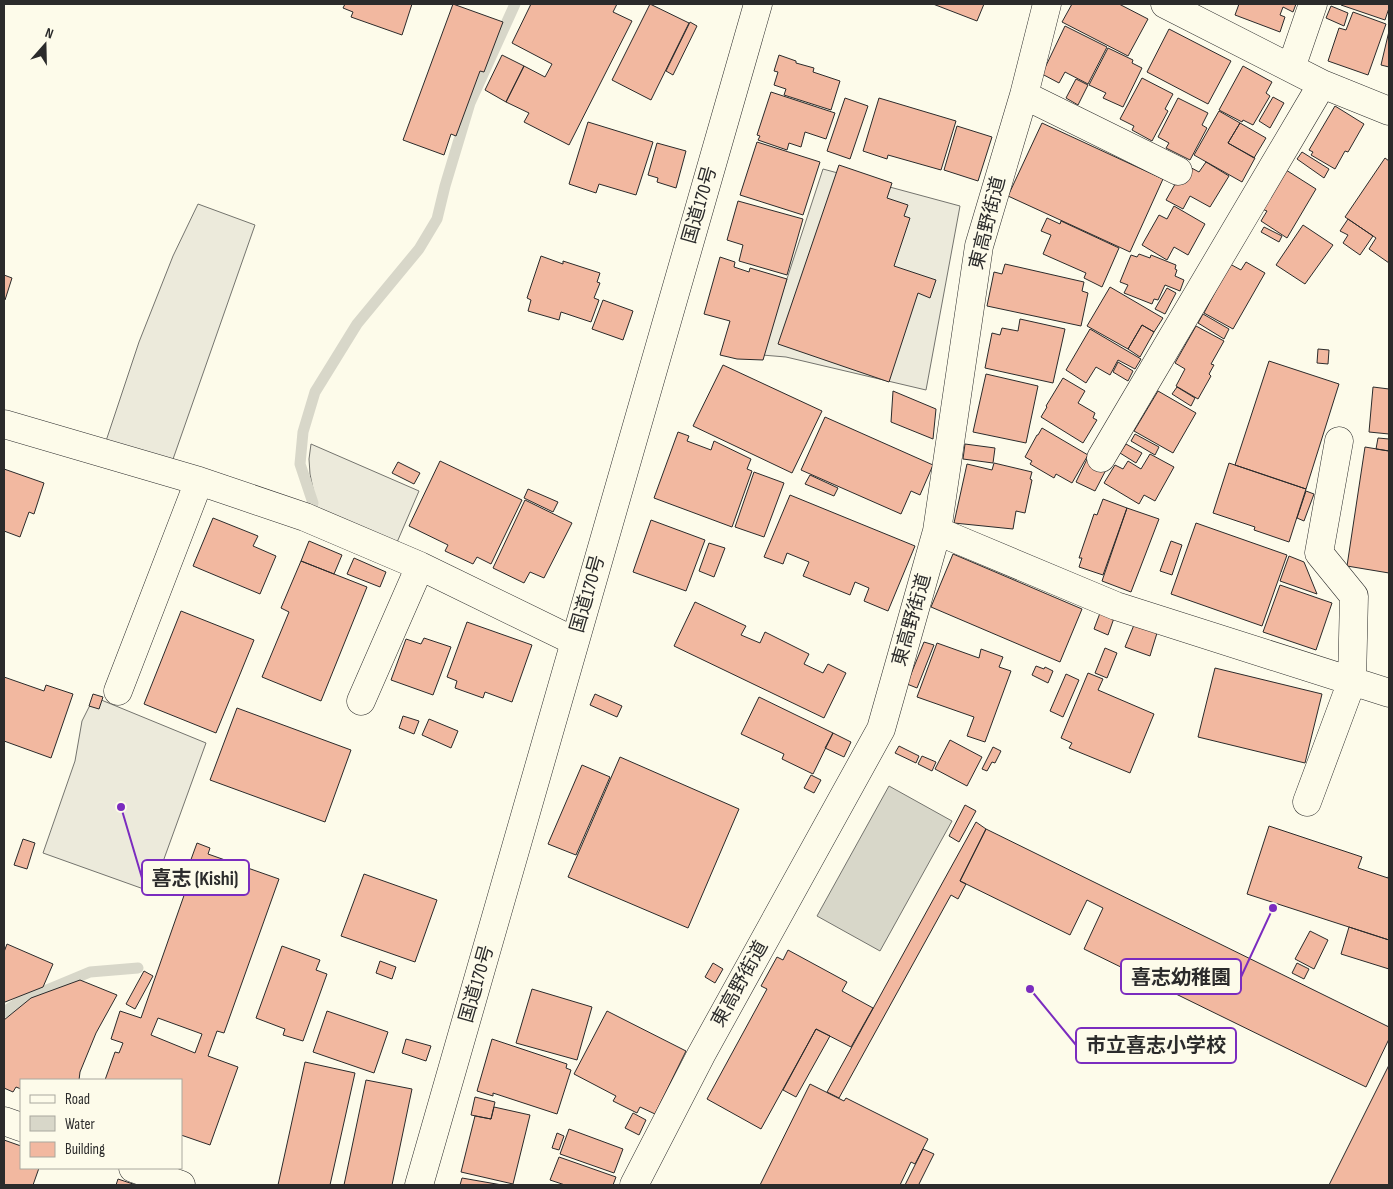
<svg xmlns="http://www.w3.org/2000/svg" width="1393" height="1189" font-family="'Sofia Sans Condensed','Noto Sans JP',sans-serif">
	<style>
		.parking { fill: #eceadb; stroke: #74746e }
		.water { fill: #d8d7c9; stroke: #74746e }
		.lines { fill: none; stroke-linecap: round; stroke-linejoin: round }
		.stream { stroke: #d8d7c9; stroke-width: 11 }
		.building { fill: #f2b8a0; stroke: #2b2b2b; fill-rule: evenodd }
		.minor-casing { stroke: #2b2b2b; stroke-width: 29 }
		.tertiary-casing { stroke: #2b2b2b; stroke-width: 29 }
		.trunk-casing { stroke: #2b2b2b; stroke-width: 29 }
		.minor { stroke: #fdfbea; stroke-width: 28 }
		.tertiary { stroke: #fdfbea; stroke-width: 28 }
		.trunk { stroke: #fdfbea; stroke-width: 28 }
		.labels { text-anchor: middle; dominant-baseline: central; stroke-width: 4; stroke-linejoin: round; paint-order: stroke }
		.street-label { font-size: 19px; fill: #2b2b2b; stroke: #fdfbea }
		.leader { fill: none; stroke: #7b2cbf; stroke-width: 2 }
		.callout-dot { fill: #7b2cbf; stroke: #fdfbea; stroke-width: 2 }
		.callout { fill: #fdfbea; stroke: #7b2cbf; stroke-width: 2 }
		.callout-label { font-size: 20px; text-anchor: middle; font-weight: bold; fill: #2b2b2b }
	</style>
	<rect width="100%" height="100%" fill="#fdfbea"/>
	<path class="parking" d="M823,169L960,206L926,390L786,357L762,355Z
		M198,204L255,225L172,462L106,441L139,342L173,256Z
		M311,444L419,491L395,547L318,513L310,474L309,459Z
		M94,697L206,743L152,892L43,853L75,761L82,721Z"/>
	<path class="water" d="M889,786L952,821L880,951L817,916Z"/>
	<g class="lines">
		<path class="stream" d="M313,503L300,464L303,432L315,392L357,324L419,249L437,219L445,186L470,103L515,4
			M4,1012L29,996L42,992L90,972L138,968"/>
	</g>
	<path class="building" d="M345,4H412L402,35L351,17L353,12L343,8Z
		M453,4L503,22L484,72L480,71L456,136L451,134L444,155L403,140Z
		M531,4H617L613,12L632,21L569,145L524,122L529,113L506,102L524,66L545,77L552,64L512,43Z
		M650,4L689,23L651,100L612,80Z
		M933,4H984L977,21Z
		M1072,4H1119L1148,19L1128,56L1062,22Z
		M1239,4H1296L1293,12L1283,7L1280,15L1285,17L1280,32L1235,15Z
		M1341,4H1389V8L1385,20L1341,5Z
		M1331,6L1348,13L1344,26L1326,18Z
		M1353,12L1386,24L1368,75L1328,61L1339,28L1346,30Z
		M690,22L697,26L673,75L666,71Z
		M1065,26L1107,47L1088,84L1065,72L1059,83L1042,74Z
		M1169,29L1231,61L1208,104L1147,72Z
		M1389,31V67L1381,65Z
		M1108,48L1133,60L1132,63L1142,68L1123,107L1103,98L1106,93L1089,85Z
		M502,55L524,66L506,102L485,90Z
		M779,55L796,61V63L814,68L813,72L840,81L831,110L784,95L786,89L774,85L778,72L774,71Z
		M1243,66L1272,82L1266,93L1270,96L1253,125L1243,120L1242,122L1219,110Z
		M1142,78L1173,94L1165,109L1168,111L1152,141L1132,130L1134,126L1120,119Z
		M1076,79L1088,85L1078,105L1066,98Z
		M771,92L835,113L826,139L805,132L801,147L789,143L787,150L758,140L760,136L757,135Z
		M1273,97L1284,103L1270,128L1259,121Z
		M845,98L868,106L850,159L827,151Z
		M879,98L956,121L941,170L888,155L887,159L863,151Z
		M1178,98L1208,113L1202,125L1207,128L1190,160L1166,148L1169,143L1158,137Z
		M1335,106L1364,124L1348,152L1345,151L1335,169L1311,155L1313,152L1309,150Z
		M1219,111L1240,123L1228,143L1255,158L1242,182L1194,155Z
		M588,122L653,142L636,195L599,184L596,193L569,184Z
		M1042,123L1163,179L1130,252L1008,196Z
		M1240,123L1266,138L1254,158L1228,143Z
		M957,126L992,137L978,181L944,170Z
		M757,142L820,162L803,215L740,195Z
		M657,143L686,151L676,188L657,182L658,178L648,175Z
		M1302,152L1329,169L1324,178L1297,159Z
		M1385,158L1389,161V263L1369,249L1376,238L1345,217Z
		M1206,162L1229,176L1210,207L1190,196L1183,209L1166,200L1186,165L1199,172Z
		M839,165L892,183L887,198L908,205L904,216L910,218L894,266L936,280L930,298L918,293L889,382L778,344Z
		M1286,170L1316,189L1287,238L1261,221L1267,211L1262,209Z
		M738,201L803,219L787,275L739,261L743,245L727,240Z
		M1174,206L1205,224L1188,255L1174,247L1167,260L1142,245L1159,215L1167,219Z
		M1047,218L1060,224L1061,221L1119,248L1102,287L1084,278L1086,273L1043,254L1051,235L1041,231Z
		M1348,219L1373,236L1360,255L1343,243L1348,235L1340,231Z
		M1303,225L1333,245L1305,284L1276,265Z
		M1264,227L1282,236L1279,242L1261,232Z
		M1139,254L1150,258L1151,255L1176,265L1175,269L1177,270L1175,276L1184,280L1180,291L1165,285L1158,300L1154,299L1152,304L1124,293L1128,285L1120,282L1131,255L1137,257Z
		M541,256L563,264V261L600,273L597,282L600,283L594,298L599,300L591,322L561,312L559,320L528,311L531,300L527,298Z
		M720,257L735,262L734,267L749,272L750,268L787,279L763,360L737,359L720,355L730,321L704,314Z
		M1246,262L1265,273L1233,329L1204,313L1230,264L1241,270Z
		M1005,264L1084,282L1082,291L1088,293L1081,326L987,306L994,272L1002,274Z
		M4,275L12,278L5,300L4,299Z
		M1110,287L1163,318L1154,332L1142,325L1128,349L1087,326Z
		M1167,288L1176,293L1165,314L1155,309Z
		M603,300L633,311L623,340L592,329Z
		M1203,314L1229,329L1224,339L1198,323Z
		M1020,319L1065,329L1053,383L985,368L992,333L1000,335L1002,328L1018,331Z
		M1142,325L1154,332L1140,357L1128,349Z
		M1196,326L1224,341L1211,364L1214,365L1209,374L1211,376L1198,399L1176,386L1185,369L1175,363Z
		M1090,329L1141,359L1135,369L1118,360L1110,375L1096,367L1086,383L1066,370Z
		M1318,349L1329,350L1328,364L1317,363Z
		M1269,361L1339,384L1306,489L1235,465Z
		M1118,362L1133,371L1128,381L1113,372Z
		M723,365L822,411L792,473L693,426Z
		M986,374L1038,386L1026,443L973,432Z
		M1063,378L1085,391L1078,403L1095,413L1093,418L1097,420L1083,443L1041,417L1047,407L1046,406Z
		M1177,387L1195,398L1191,406L1172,394Z
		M1373,387L1389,389V434L1369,432Z
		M893,391L936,409L933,439L891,422Z
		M1158,391L1196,413L1173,453L1134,431Z
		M825,417L933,465L920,495L911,491L901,514L801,470Z
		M1042,428L1088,455L1072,483L1056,474L1054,478L1030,464L1032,461L1025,457L1037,435H1038Z
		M678,432L689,436L687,441L711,450L714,441L751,459L747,469L752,471L732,527L654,498Z
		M1135,434L1159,447L1155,455L1131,441Z
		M1378,438L1389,439V451L1376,449Z
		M965,444L995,448L993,463L963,459Z
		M1126,444L1142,453L1136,463L1120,453Z
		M1365,447L1389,451V573L1347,566Z
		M1150,454L1174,467L1155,501L1144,495L1139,504L1104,483L1115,465L1123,469L1128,461L1141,469Z
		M1089,455L1108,466L1095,491L1076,482Z
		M440,461L522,500L491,564L477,557L473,564L445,551L448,545L409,526Z
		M398,462L420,473L414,484L392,473Z
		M994,463L1032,472L1030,479L1032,480L1025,513L1016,511L1013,529L954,523L967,464L992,470Z
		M1229,463L1306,489L1289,542L1254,530L1255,527L1213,513Z
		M4,469L44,483L34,514L29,512L20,537L4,531Z
		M754,472L784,483L764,537L735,527Z
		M810,475L838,488L834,496L805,484Z
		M528,489L558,502L553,512L524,498Z
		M1306,491L1314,494L1304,521L1297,518Z
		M790,495L915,546L888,611L864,601L869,588L855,582L850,595L803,576L809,562L787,553L783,564L764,557Z
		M1103,499L1127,508L1103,575L1079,567L1082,558H1079L1094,514L1097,515Z
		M525,500L572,523L544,578L530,572L524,583L493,568Z
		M1127,508L1159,519L1131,592L1102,581Z
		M213,518L258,536L253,546L276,556L260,594L193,566Z
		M651,520L705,540L686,591L633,572Z
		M1196,523L1287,555L1262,626L1171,594Z
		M309,541L342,555L334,574L301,561Z
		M1171,541L1182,545L1172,575L1160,571Z
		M709,543L725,548L714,577L699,571Z
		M953,554L1082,609L1060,662L931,607Z
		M1289,556L1304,562L1317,594L1280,581Z
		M354,558L386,572L380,587L347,574Z
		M301,561L367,587L321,701L262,677L289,612L281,608Z
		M1280,585L1332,603L1316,650L1263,632Z
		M695,602L746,626L741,635L760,643L765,632L809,654L804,664L823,673L828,664L846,673L824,718L674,646Z
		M181,611L254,640L216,733L144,704Z
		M1100,613L1114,618L1108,635L1094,629Z
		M467,622L532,645L512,702L485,692L483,698L455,688L457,681L447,677Z
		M1134,625L1157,633L1150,656L1125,647Z
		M424,638L451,647L433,695L391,680L406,639L421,644Z
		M924,642L934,645L917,688L907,684Z
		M937,643L979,658L981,649L1003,657L999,667L1011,671L985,742L967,736L974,717L917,697Z
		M1105,648L1117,653L1107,678L1095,673Z
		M1036,666L1044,669L1045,667L1053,671L1048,683L1032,675Z
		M1215,668L1322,694L1305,763L1198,737Z
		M1088,673L1103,679L1098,690L1154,714L1130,773L1069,748L1072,743L1061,738Z
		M1066,674L1079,680L1063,717L1050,711Z
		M4,677L44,691L46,685L73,694L51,758L4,741Z
		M93,694L103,697L99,709L89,706Z
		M595,694L622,706L617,717L590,705Z
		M759,697L833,733L813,774L782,759L784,754L741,734Z
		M237,708L351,750L325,822L210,780Z
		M403,716L419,721L414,734L399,728Z
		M429,719L458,731L451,748L422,735Z
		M833,733L851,742L844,757L825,748Z
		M950,740L982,757L967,786L935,769Z
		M899,746L919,756L916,763L895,753Z
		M993,747L1001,751L995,763L992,762L987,771L982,769Z
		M922,756L936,762L932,771L918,764Z
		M620,757L739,809L688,928L568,877Z
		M582,765L610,777L576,855L548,844Z
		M811,775L821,780L814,793L804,788Z
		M965,805L976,811L959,842L949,836Z
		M976,822L986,829L960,881L966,884L958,899L951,895L839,1098L827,1092Z
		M1269,826L1362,857L1358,868L1388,878L1389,874V940L1247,894Z
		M986,829L1389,1027V1039L1366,1087L1084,949L1103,908L1087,900L1070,935L960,881Z
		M23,839L35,843L27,869L14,865Z
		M197,843L210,848L208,854L279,879L224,1033L217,1031L208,1056L238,1067L210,1145L181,1135V1080H105L115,1052L119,1053L123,1043L111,1039L120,1011L141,1018L194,867L189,865ZM158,1018L202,1034L195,1053L151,1035Z
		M364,874L437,900L415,962L341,936Z
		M1349,927L1389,940V969L1341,954Z
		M1310,931L1328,940L1314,969L1295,959Z
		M7,944L53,964L43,987L5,1002H4V952Z
		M282,946L320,960L316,970L327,974L303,1041L283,1035L285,1029L256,1018Z
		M788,950L847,982L842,991L873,1008L851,1047L816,1029L761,1129L707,1099L767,989L761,986L777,957L783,960Z
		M380,961L396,967L392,979L376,973Z
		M713,963L723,969L715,983L705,977Z
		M1297,963L1309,969L1304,979L1292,973Z
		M144,971L153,976L135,1009L126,1004Z
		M80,980L117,995L96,1033L80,1072L79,1080H21V1089L16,1087L13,1092L4,1088V1020L31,998Z
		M532,989L592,1007L577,1060L516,1043Z
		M327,1011L388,1032L374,1073L313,1052Z
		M607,1011L686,1051L655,1114L640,1107L637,1113L613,1101L616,1096L574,1074Z
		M816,1029L830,1036L796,1097L783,1090Z
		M406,1039L431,1046L426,1061L402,1053Z
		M492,1039L567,1064L566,1068L571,1070L557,1114L493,1093V1096L477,1091Z
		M305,1062L355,1073L330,1185H278Z
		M1389,1065V1185H1329Z
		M366,1080L412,1089L392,1185H344Z
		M810,1084L844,1101L846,1098L928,1139L915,1164L911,1162L900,1185H760Z
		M475,1097L495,1102L491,1119L471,1115Z
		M494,1107L530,1115L513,1184L461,1172L475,1116L491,1119Z
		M633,1113L646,1120L639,1135L625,1128Z
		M569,1129L623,1149L614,1173L560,1154Z
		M557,1133L564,1136L559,1150L552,1148Z
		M4,1140L21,1146V1168H39L33,1185H4Z
		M923,1149L934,1154L919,1184L921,1185H905Z
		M559,1157L616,1177L613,1185H565L550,1180Z
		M462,1178L502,1185H460Z
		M118,1179L136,1185H116Z"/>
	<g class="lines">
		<g class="minor-casing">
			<path id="minor" d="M1165,4L1322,84L1389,111
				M1291,68L1313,4
				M1024,95L1178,171
				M4,424L199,481L305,517L420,566L574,641
				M1101,458L1322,84
				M937,531L1116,606L1389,693
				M118,691L199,481
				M361,701L420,566
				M1307,802L1352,681L1354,596L1319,553L1339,441
				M634,1185L701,1055L881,729L937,531L979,246L1024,95L1047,4"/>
		</g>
		<g class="tertiary-casing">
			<path id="tertiary" d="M4,1121L21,1127
				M133,1168L181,1185"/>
		</g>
		<g class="trunk-casing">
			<path id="trunk" d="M419,1185L758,4"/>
		</g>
		<use href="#minor" class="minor"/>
		<use href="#tertiary" class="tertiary"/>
		<use href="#trunk" class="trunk"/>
	</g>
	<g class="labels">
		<g class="street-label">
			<text transform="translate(700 205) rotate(-74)">国道170号</text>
			<text transform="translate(988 223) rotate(-76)">東高野街道</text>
			<text transform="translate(588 594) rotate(-74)">国道170号</text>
			<text transform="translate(912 620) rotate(-74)">東高野街道</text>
			<text transform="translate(477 984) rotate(-74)">国道170号</text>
			<text transform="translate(740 984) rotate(-61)">東高野街道</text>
		</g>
	</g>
	<path class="leader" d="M121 807L142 878M1273 908L1241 977M1030 989L1076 1045"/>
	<g class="callout-dot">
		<circle cx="121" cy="807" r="5"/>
		<circle cx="1273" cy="908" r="5"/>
		<circle cx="1030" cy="989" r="5"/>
	</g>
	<g class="callout">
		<rect x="142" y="860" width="107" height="35" rx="5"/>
		<rect x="1121" y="959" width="120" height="35" rx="5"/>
		<rect x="1076" y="1028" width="160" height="35" rx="5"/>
	</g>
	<g class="callout-label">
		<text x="195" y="885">喜志 (Kishi)</text>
		<text x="1181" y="984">喜志幼稚園</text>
		<text x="1156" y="1052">市立喜志小学校</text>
	</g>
	<rect width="1393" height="1189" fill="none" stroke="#2b2b2b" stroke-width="10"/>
	<rect x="20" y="1079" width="162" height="90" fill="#fdfbea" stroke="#a9a89e"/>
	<rect x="30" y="1095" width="25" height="8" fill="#fdfbea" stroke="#a9a89e"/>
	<text x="65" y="1104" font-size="15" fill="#2b2b2b">Road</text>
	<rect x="30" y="1116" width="25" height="15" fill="#d8d7c9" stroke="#a9a89e"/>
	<text x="65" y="1129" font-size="15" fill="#2b2b2b">Water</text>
	<rect x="30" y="1142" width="25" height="15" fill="#f2b8a0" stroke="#a9a89e"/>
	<text x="65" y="1154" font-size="15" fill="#2b2b2b">Building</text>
	<g transform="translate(45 45) rotate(20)" stroke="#fdfbea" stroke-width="4" paint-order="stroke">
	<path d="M0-4L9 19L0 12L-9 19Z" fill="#2b2b2b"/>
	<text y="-8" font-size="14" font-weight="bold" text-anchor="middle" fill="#2b2b2b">N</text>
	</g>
</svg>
